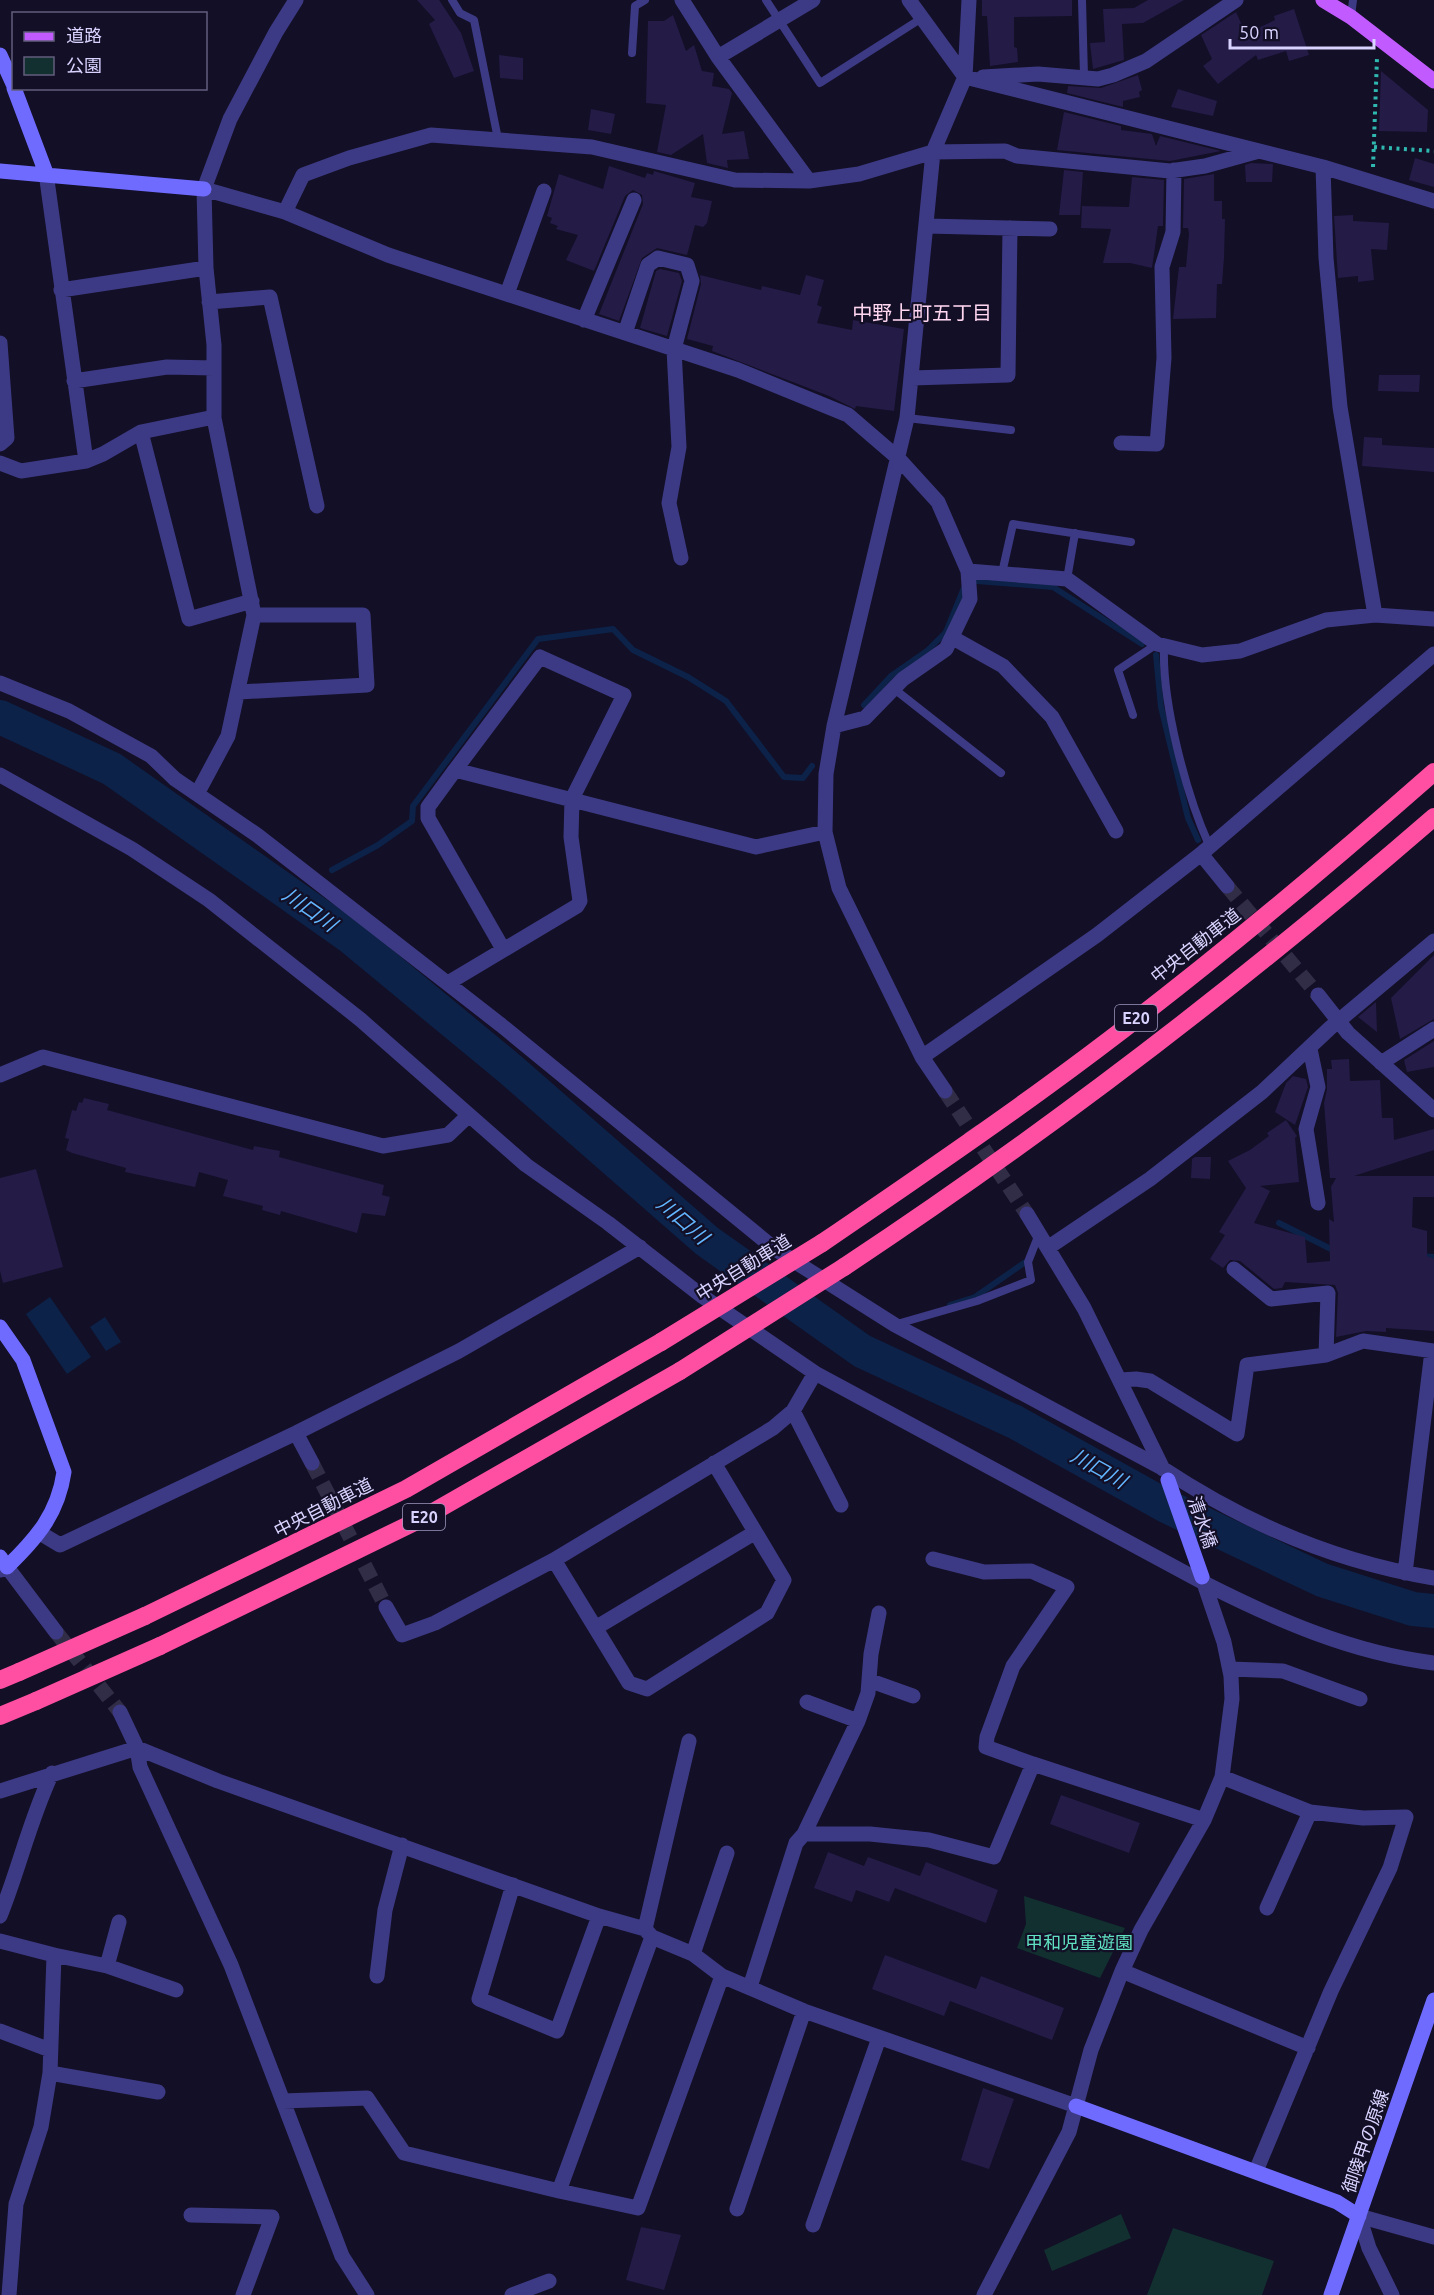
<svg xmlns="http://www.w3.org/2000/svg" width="1434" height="2295" font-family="Ubuntu,'Noto Sans JP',sans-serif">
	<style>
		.green { fill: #12302f }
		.water { fill: #0c2248 }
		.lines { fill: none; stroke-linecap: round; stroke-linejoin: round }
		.stream { stroke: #0c2248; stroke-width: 6 }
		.river { stroke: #0c2248; stroke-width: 34 }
		.building { fill: #241b47 }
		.street-tunnel { stroke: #312d47; stroke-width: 15; stroke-dasharray: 15 8; stroke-linecap: butt }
		.path { stroke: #2fb8b0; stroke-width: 4; stroke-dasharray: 3 4.5; stroke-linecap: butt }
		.lane { stroke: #3d3a85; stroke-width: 8 }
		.street { stroke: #3d3a85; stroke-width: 15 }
		.secondary { stroke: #6f6bff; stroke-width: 15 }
		.primary { stroke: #c25bff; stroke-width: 15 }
		.highway { stroke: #ff4fa3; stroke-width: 18 }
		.highway-bridge { stroke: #ff4fa3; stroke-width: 18 }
		.labels { text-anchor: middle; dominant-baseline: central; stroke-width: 4.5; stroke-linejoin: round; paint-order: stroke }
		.shield { fill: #130f26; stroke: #9e99be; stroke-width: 1.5 }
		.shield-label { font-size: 16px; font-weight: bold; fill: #d9d4ff }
		.street-label { font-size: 18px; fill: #d9d4ff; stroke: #130f26 }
		.park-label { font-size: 18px; fill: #5fe0c0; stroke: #130f26 }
		.neighbourhood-label { font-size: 20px; fill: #ffd6f0; stroke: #130f26 }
		.water-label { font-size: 20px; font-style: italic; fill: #62b6ff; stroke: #130f26 }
	</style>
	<rect width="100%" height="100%" fill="#130f26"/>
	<path class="green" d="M1024,1896L1125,1928L1100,1978L1017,1948L1026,1924Z
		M1121,2214L1131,2238L1052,2271L1044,2250Z
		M1173,2228L1274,2261L1262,2295H1147Z"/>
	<path class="water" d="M50,1297L91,1357L67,1374L26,1314Z
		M105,1317L121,1342L106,1351L90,1327Z"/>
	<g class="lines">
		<path class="stream" d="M977,581L1053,587L1142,644
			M1156,655L1161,707L1188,818L1198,840
			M864,705L891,676L927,651L946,632L964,588
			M332,870L378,845L412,821L413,806L538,639L613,629L633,650L688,677L726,701L784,777L803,778L812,766
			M1279,1223L1335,1251
			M1420,1256L1434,1257
			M950,1305L975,1297L1024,1263"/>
		<path class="river" d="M0,717L112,769L349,936L510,1069L707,1241L862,1351L1015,1422L1166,1506L1322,1580L1413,1609L1434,1611"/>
	</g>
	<path class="building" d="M417,0H439L461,33L474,71L454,78L429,24L435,20Z
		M982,0H1072V16L1014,17V47L1017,48L1018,62L990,66L987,16H982Z
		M1148,0H1184L1143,23L1122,24L1124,60L1093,69L1090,43L1105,42L1103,9L1134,8Z
		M1294,9L1309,55L1289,61L1286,51L1258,60L1256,55L1218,84L1203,66L1212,59L1201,35L1236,12L1246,34L1275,20L1274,16Z
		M673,15L686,51L694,45L702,71L714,73L712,86L729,89L732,93L722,134L744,131L749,159L727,160L728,168L707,163L703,134L671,155L657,152L666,105L646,103L648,21H664Z
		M499,55L523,58V80L500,78Z
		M1381,71L1428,110L1427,132L1379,131Z
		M1138,75L1142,90L1139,92L1140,97L1123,101V107L1067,93L1068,86L1101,88Z
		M1178,89L1217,101L1213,116L1171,107Z
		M591,109L615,114L611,134L588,130Z
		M1064,112L1121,126V130L1152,134L1156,146L1160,136L1221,151L1170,161L1057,150Z
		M1415,158L1434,164V187L1409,180Z
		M1251,163L1273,164L1272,182H1246L1245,165Z
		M609,166L645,178L647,173L653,175L654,171L695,183L691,197L712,201L707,223L703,227L695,225L687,255L657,248L642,258L619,321L599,314L643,204L642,195L633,190L625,196L594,271L566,260L578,235L556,229L558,226L550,223L552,218L547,216L559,174L603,189Z
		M1064,170L1083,172L1080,215H1059Z
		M1214,174V201H1222V219H1225L1224,258L1222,284H1217L1216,318L1173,319L1179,267H1186L1189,234L1188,228H1183L1184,179Z
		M1132,177L1164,180L1163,226H1158L1152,268L1130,263H1103L1111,229L1081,228L1082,206L1129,207Z
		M1353,215V221L1389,223L1387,250L1371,249L1374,280L1358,282V276L1338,278L1334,216Z
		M660,269L679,273L682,281L667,336L640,328L656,271Z
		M700,275L761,290L762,286L800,295L806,275L824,280L817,305L822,307L817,323L852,330L853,320L904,329L894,411L856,406L855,409L829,396L712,351L713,346L687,339L701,284Z
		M1379,375H1420L1419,392L1378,391Z
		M1364,437L1382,438V445L1434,448V472L1362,466Z
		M1434,955V1019L1400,1039L1391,998Z
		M1376,1002L1377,1032L1358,1017Z
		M1434,1041V1067L1407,1072L1404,1060Z
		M1349,1059L1350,1081L1380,1080L1382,1118H1393L1394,1140L1434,1129V1150L1354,1176H1434V1197H1413L1412,1227L1427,1231V1256L1434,1259V1331L1386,1328V1332L1366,1331L1336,1337L1338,1293L1335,1285L1285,1282L1282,1288L1274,1289L1240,1261L1230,1260L1223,1268L1210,1259L1225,1235L1219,1232L1246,1188L1228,1161L1250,1150L1269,1136L1267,1133L1286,1120L1297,1136L1295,1138L1299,1182L1260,1186L1270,1191L1254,1223L1305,1237L1307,1263L1330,1261L1329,1219L1334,1222L1331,1187L1336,1178H1330L1324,1103L1327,1089V1069H1332L1331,1060Z
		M1293,1076L1306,1079L1308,1087L1295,1125L1275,1112L1286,1083Z
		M84,1098L109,1104L107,1110L253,1150L254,1146L280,1151L279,1157L384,1185L382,1195L390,1197L385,1216L362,1213L357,1233L281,1211L280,1215L262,1210L263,1206L223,1196L228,1180L199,1172L195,1187L125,1172L126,1168L72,1153L66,1150L69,1139L65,1138L72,1110L76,1111L79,1102L82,1103Z
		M1195,1157H1211L1210,1179L1191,1178L1192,1159Z
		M36,1169L63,1267L3,1283L0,1271V1178Z
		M1061,1795L1140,1823L1129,1853L1050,1824Z
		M828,1852L864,1866L868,1857L920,1876L926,1862L998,1890L986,1923L895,1888L889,1902L856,1890L852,1902L814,1888Z
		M885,1955L976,1989L981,1976L1064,2008L1052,2040L950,2001L944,2016L872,1989Z
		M983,2088L1014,2099L989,2169L961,2160Z
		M641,2227L681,2235L664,2290L626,2280Z"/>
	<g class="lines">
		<path class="street-tunnel" d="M1227,886L1318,995
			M945,1091L1027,1214
			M312,1463L386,1607
			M56,1632L120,1712"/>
		<path class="path" d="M1374,147L1434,151
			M1373,167L1377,58"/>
		<path class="lane" d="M452,0L460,13L474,20L498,139
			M766,0L820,83L922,18
			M1082,0L1084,76
			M1351,16L1353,0
			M632,53L635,6L645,0
			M907,418L1011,430
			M1002,573L1013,524L1131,542
			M1067,579L1075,533
			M1164,647C1162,703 1186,794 1209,845
			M893,688L1001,773
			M1133,715L1118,670L1157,644
			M897,1324L977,1301L1031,1280L1028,1262L1039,1234"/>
		<path class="street" d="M682,0L718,57L809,181
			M909,0L965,77L1323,167L1434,201
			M718,57L813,0
			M983,77L1038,74L1098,79L1113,75L1146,61L1236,0
			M1323,167L1326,258L1340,407L1375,615
			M46,173L86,461
			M204,189L285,212L388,255L738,370L848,415L898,458L938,502L968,571L1067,579L1157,644L1202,655L1240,651L1326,620L1375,615L1434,619
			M285,212L303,175L349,158L431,135L592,147L735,180L809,181L859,174L933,152L1005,151L1017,156L1170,171L1205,166L1259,151
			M927,226L1050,229
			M61,290L206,268
			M507,294L544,191
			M209,302L270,297L317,506
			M584,320L634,200
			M625,333L648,265L658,258L687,265L692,281L674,349L679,447L669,503L681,558
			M0,343L7,438L0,444
			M912,378L1008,375L1010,228
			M74,381L167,367L214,368
			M141,432L189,619L252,601
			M1121,443L1157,444L1164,358L1162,267L1173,232L1174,170
			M0,463L21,471L86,461L103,454L141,432L214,417
			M953,638L1003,666L1052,717L1116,831
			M0,683L69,711L151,756L175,779L257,835L501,1025L775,1249L895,1325L1162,1468C1245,1523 1335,1562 1434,1578
			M239,692L367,685L363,615H254
			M834,726L865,718L903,679L946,649L970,599L968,571
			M0,775L132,849L209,900L361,1020L526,1165L608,1223L702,1296L815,1373L1204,1583C1277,1620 1352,1653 1434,1663
			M197,794L228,736L254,615L214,418V345L206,268L204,189L230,119L276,32L296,0
			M1201,854L1227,886
			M503,949L428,818V807L455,770L756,847L825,832
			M448,983L577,906L580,901L571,837L572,799L624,695L540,657L455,770
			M1318,995L1348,1033L1434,1110
			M1310,1049L1318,1087L1306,1129L1318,1203
			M922,1057L1097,935L1201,854L1434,654
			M1381,1063L1434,1029
			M0,1075L43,1057L383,1146L448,1135L469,1115
			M945,1091L922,1057L839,888L825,832L826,774L834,726L907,418L933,152L965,77L969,0
			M1027,1214L1084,1308L1163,1469
			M1049,1247L1150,1179L1262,1092L1330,1028L1434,941
			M1234,1269L1271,1299L1328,1293L1326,1355
			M1121,1380L1136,1379L1150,1381L1237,1434L1247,1365L1326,1355L1363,1341L1434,1351
			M793,1411L841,1505
			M296,1433L312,1463
			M40,1533L60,1545L296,1433L459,1351L640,1247
			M933,1559L984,1572L1031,1571L1067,1587L1013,1666L987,1737L986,1747L1033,1764
			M554,1560L629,1683L647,1689L767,1613L784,1580L714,1463
			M0,1570L7,1567L56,1632
			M1405,1573L1432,1351
			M386,1607L402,1635L435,1623L554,1560L773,1428L793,1411L815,1373
			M597,1627L754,1533
			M1230,1669L1283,1671L1360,1699
			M871,1681L913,1696
			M807,1702L858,1721
			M120,1712L137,1748L218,1781L599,1916L645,1929L652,1937L693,1954L722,1976L804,2011L1076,2106
			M1222,1777L1310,1812L1267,1908
			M0,1791L137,1748L140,1767L231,1965L342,2256L367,2295
			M804,1834L858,1721L868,1693L871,1654L879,1613
			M513,1885L479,1999L557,2031L599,1916
			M0,1916C19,1869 30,1819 52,1773
			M645,1929L689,1741
			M652,1937L559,2191L638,2208L722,1976
			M0,1941L54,1955L50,2073L41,2127L16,2204L9,2295
			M693,1954L727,1853
			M54,1955L107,1966L176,1990
			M107,1966L119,1922
			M1122,1971L1308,2048
			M377,1976L385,1910L402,1845
			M750,1987L796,1843L804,1834H870L929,1840L994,1857L1033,1764L1204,1820
			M0,2031L50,2050
			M50,2073L158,2092
			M283,2101L367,2098L404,2153L559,2191
			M1256,2171L1331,1991L1390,1868L1406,1817L1363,1818L1310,1812
			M737,2209L804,2011
			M191,2215L272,2217L243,2295
			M1359,2216L1369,2248L1392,2295
			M1359,2216L1434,2237
			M813,2225L879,2038
			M512,2295L549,2281
			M984,2295L1069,2132L1091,2050L1122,1971L1141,1930L1204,1820L1222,1777L1232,1699L1231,1676L1224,1642L1203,1580"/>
		<path class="secondary" d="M0,55L14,86
			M14,88L46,173
			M0,171L204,189
			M0,1327L23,1360L64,1472C58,1514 36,1539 7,1567L0,1557
			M1168,1480L1202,1577
			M1076,2106L1337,2202L1359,2216
			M1331,2295L1434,2000"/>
		<path class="primary" d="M1323,0L1351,17L1434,81"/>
		<path class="highway" d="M822,1243C897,1192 972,1141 1046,1087C1181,989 1309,882 1434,772
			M844,1267C1051,1130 1246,980 1434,817
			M145,1616L406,1489L661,1342
			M160,1646L421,1519L680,1371
			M0,1680L19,1672
			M0,1716L36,1701"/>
		<path class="highway-bridge" d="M661,1342L822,1243
			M680,1371L844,1267
			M19,1672L145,1616
			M36,1701L160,1646"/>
	</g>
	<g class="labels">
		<g class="shield">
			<rect x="1115" y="1005" width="42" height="26" rx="4.5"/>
			<rect x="403" y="1504" width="42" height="26" rx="4.5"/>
		</g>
		<g class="shield-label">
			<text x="1136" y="1018">E20</text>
			<text x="424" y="1517">E20</text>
		</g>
		<g class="street-label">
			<text transform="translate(1195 945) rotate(-38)">中央自動車道</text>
			<text transform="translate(743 1267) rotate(-32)">中央自動車道</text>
			<text transform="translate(323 1507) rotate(-27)">中央自動車道</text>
			<text transform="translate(1203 1522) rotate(71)">清水橋</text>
			<text transform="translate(1365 2141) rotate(-71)">御陵甲の原線</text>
		</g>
		<g class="park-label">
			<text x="1079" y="1942">甲和児童遊園</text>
		</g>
		<g class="neighbourhood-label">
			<text x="922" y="312">中野上町五丁目</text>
		</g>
		<g class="water-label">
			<text transform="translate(310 909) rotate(35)">川口川</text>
			<text transform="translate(683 1220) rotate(41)">川口川</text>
			<text transform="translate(1099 1468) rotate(29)">川口川</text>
		</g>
	</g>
	<rect x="12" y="12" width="195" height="78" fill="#130f26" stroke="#625e7d" stroke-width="1.5"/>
	<rect x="24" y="32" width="30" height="9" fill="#c25bff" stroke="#625e7d" stroke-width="1.5"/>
	<text x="66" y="42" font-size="18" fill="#d9d4ff">道路</text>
	<rect x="24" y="57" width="30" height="18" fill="#12302f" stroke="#625e7d" stroke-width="1.5"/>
	<text x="66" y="72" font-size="18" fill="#d9d4ff">公園</text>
	<path d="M1230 39v9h144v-9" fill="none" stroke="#d9d4ff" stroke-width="3"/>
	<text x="1239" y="39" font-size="18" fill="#d9d4ff" stroke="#130f26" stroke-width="4.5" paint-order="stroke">50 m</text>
</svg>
